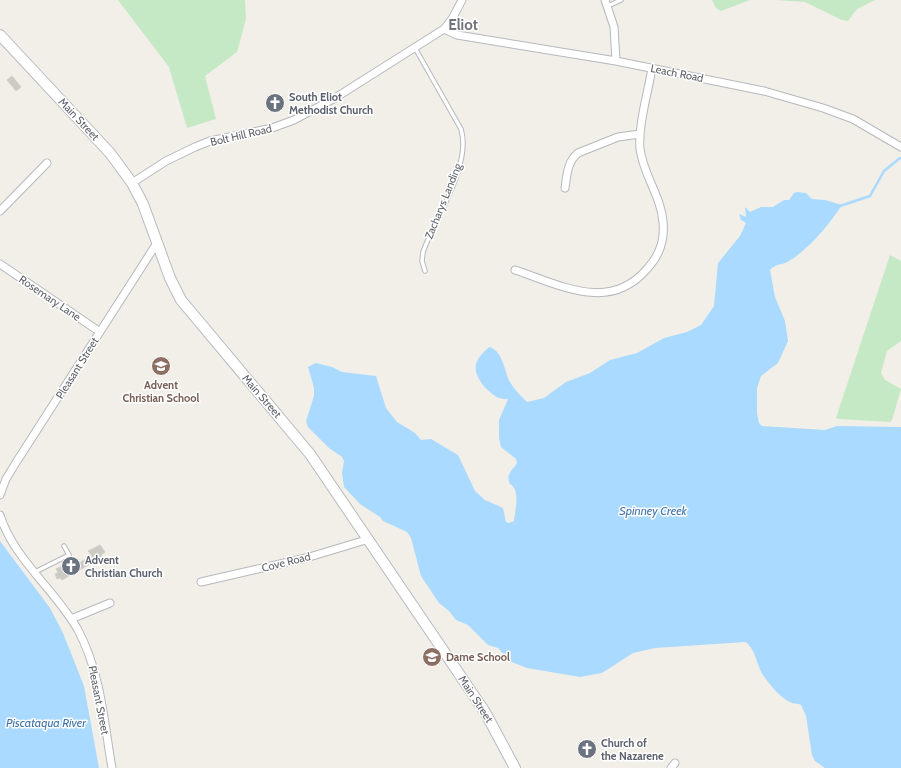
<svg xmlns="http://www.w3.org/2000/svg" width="901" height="768" font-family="Cabin,sans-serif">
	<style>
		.green { fill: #c5e8c5 }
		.water { fill: #aadaff }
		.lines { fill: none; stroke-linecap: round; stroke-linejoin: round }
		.stream { stroke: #aadaff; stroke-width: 2.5 }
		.building { fill: #cccac5; stroke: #d6d1c6 }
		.lane-casing { stroke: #b5b8bc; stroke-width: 5.5 }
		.street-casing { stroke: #b5b8bc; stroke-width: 9 }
		.secondary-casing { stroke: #b6babf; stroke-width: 12 }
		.lane { stroke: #fff; stroke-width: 3.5 }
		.street { stroke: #fff; stroke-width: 7 }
		.secondary { stroke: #fff; stroke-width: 10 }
		.labels { text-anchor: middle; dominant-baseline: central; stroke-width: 3; stroke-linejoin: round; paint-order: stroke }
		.street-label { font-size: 11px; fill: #5f6368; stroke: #fff }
		.worship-label { font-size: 11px; font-weight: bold; fill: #5b616d; stroke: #fff; text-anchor: start }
		.education-label { font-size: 11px; font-weight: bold; fill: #785e54; stroke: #fff }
		.water-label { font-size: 12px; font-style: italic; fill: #4174aa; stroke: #fff }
		.district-label { font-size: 15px; font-weight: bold; fill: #70757a; stroke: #fff }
	</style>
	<rect width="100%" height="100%" fill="#f1efe8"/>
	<path class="green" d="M118,0H245L246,19L237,52L205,76L216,119L187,128L169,67Z
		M712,0H750L721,11L716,8Z
		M776,0H875L857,9L848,21L842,20L805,2Z
		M890,255L901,261V341L887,351L881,373L885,380L901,389L892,420L890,422L839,419L836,418Z"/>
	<path class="water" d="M797,192L806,193L812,199L825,200L842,205C828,226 810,248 789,261C781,266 778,262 770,270L775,297L785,321L788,341L778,363L761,376L757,388V413L759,423L762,426L825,430L837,426L901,427V768H825L815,761L812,755L806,716L801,705C798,703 795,704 792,703C781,699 769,684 763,675C757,666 755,647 745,642L655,648L633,653L602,673L580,677L527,668L507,660L505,656L498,648L488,645L468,625L456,620L449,611L439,603L421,576L411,538L407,532L383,521L380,517L360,504L344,487L342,473L344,461L342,457L329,448L308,427L306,421L314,396V388L308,367L316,363L332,367L342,372L376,376L386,408L397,422L415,433L421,440L431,439L458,455L475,491L485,500L503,508L506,522L509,523L514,521C515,510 521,491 510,484C505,474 513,470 517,463L516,459L501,447L499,438V420L508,399C505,399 502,399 499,398C488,393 473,377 476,364C478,357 484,352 489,347C503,350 504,371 510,382C514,389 521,396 527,402L544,398L566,382L590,373L610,360L637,353L664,338L687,332L701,325L714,306L718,263L740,236L746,223L741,220L739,214L746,217L745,207L750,212L761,207H773L784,200H789L794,193Z
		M0,541L50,608L63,633L84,686L99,768H0Z"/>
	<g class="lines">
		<path class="stream" d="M840,206L870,196L884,171L900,158"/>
	</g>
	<path class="building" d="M12,76L21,87L16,91L7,80Z
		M100,545L105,552L101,555L102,557L62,580L60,578L57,579L55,574L58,572L56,569L69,563L68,561L75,558L77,564L92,556L88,551Z"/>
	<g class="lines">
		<g class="lane-casing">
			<path id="lane" d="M608,6L621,0
				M415,48L461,129C472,165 435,218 423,252L422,261L425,271
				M35,572L69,555L64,546"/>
		</g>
		<g class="street-casing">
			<path id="street" d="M605,0L614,27L616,61
				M444,29L457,35L616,61L764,91L823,108L853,119L901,147
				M132,183L166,161L195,147L210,141L272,128L294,120L335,98L444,29L452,19L462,0
				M565,188C567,175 567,162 578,153L618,137L640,134
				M0,211L47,163
				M0,264L100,332
				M515,270C561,285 609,313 647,269C659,256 665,240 663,222C661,196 643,174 640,149C638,125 648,93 652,68
				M0,495L6,479L17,461L157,243
				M0,515C13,558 56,591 78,630C101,673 104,722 112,768
				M201,582L306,558L369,539
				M71,619L110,603
				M671,768L675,763"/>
		</g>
		<g class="secondary-casing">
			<path id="secondary" d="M0,35L110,153L132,183L143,204L170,278L181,300L310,454L485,712L515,768"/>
		</g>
		<use href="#lane" class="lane"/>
		<use href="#street" class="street"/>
		<use href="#secondary" class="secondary"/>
	</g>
	<defs>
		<g id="church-disc" transform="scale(1)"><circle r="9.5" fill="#6b7280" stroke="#fff"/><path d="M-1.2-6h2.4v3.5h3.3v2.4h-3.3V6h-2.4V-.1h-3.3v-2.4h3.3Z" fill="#fff"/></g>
		<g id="school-disc" transform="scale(1)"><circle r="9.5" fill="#8d6e63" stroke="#fff"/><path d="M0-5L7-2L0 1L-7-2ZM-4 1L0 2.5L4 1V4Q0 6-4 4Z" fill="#fff"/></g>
	</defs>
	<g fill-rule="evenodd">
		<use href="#church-disc" x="275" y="103"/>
		<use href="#school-disc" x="161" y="366"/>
		<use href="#church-disc" x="71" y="566"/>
		<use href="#school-disc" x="432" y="657"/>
		<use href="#church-disc" x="587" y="749"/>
	</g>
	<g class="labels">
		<g class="street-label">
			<text transform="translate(677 73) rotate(11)">Leach Road</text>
			<text transform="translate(79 119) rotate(47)">Main Street</text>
			<text transform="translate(241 135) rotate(-13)">Bolt Hill Road</text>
			<text transform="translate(443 201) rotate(-68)">Zacharys Landing</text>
			<text transform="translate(50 298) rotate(34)">Rosemary Lane</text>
			<text transform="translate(77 368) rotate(-58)">Pleasant Street</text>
			<text transform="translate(262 396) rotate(49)">Main Street</text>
			<text transform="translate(286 562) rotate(-14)">Cove Road</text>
			<text transform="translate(476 699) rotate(57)">Main Street</text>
			<text transform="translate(99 700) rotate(79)">Pleasant Street</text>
		</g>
		<g class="worship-label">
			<text x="289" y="97">South Eliot<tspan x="289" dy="13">Methodist Church</tspan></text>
			<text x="85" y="560">Advent<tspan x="85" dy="13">Christian Church</tspan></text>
			<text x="601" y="743">Church of<tspan x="601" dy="13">the Nazarene</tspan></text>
		</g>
		<g class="education-label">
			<text x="161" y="385">Advent<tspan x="161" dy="13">Christian School</tspan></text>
			<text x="446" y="657" text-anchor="start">Dame School</text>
		</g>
		<g class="water-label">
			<text x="653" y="510">Spinney Creek</text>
			<text x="46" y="722">Piscataqua River</text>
		</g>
		<g class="district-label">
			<text x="463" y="25">Eliot</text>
		</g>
	</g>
</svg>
